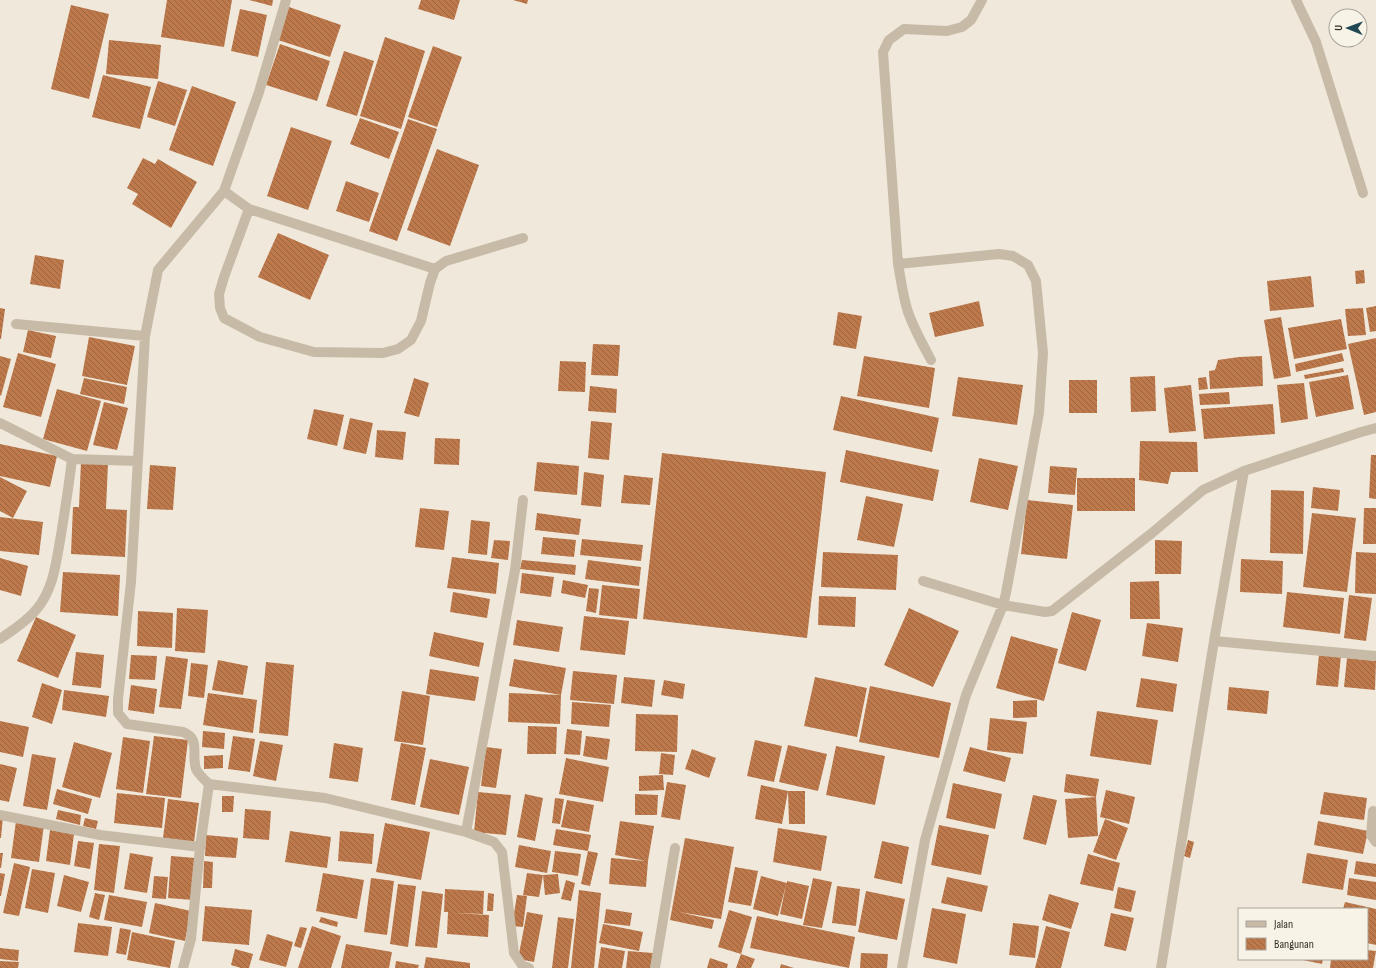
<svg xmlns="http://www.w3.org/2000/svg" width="1376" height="968" font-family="'Sofia Sans Condensed',sans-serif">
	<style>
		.building { fill: url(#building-back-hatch) }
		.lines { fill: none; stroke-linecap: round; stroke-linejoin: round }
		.street { stroke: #c7bba8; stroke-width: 10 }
	</style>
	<defs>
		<pattern id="building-back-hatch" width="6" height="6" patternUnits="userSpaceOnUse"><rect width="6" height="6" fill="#bd794c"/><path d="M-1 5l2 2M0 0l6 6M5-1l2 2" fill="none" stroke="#9a643f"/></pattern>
	</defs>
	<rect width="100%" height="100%" fill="#f0e9db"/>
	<path class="building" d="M167,0H232L224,47L161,37Z
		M249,0H273L272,6Z
		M421,0H460L454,20L418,9Z
		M513,0H528L527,4Z
		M71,5L109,14L89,99L51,89Z
		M289,7L341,25L330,57L278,40Z
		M240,9L267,15L258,57L231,51Z
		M385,37L425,51L401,129L360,116Z
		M109,40L161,45L158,79L106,74Z
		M280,44L330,61L317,101L266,85Z
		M433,46L462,57L437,127L408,117Z
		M344,51L374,61L357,116L326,106Z
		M103,75L151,87L140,129L92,117Z
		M158,81L187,90L175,126L147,117Z
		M192,86L236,102L213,166L169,150Z
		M360,118L399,132L389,159L350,144Z
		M408,119L437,129L397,241L369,231Z
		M291,127L332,141L308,210L267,196Z
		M437,149L479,165L450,246L407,230Z
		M143,158L155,164L158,159L197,182L171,228L132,204L138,194L127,188Z
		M346,181L379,193L369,222L336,211Z
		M278,233L329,255L310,300L258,277Z
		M35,255L64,260L60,289L30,284Z
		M1364,270L1365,283L1356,284L1355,271Z
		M1311,276L1314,307L1270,311L1267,281Z
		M979,301L984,326L935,337L929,313Z
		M1376,306V331L1370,332L1366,308Z
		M0,308L5,309L1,339H0Z
		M1363,308L1366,335L1348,336L1345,309Z
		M838,312L862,316L856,349L833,345Z
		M1281,317L1291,376L1274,379L1264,320Z
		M1341,319L1347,349L1294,359L1288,328Z
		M28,330L56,336L51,358L23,352Z
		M89,337L135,346L127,385L82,376Z
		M1376,338V412L1364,415L1348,344Z
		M593,344L620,345L618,376L591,375Z
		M18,353L56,364L41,417L3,407Z
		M1342,353L1344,361L1296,372L1295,364Z
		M0,356L11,359L1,396L0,395Z
		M864,356L935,368L929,408L857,396Z
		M1262,356L1263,386L1210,389L1209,371L1215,370L1218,360L1239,357Z
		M560,361L586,362L585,392L558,391Z
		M1343,368L1344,372L1305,379L1304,375Z
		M1348,375L1354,409L1316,417L1309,382Z
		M1155,376L1156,411L1131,412L1130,377Z
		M958,377L1023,385L1017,425L952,416Z
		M1206,377L1208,389L1199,390L1198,378Z
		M84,378L127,387L124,404L80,394Z
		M414,378L429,383L419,417L404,413Z
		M1069,380H1097V413H1069Z
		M1304,383L1308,419L1281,423L1277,385Z
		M1191,385L1196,431L1169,433L1164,388Z
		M590,386L617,389L616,413L588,411Z
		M57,389L101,401L87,451L43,439Z
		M1229,392L1230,404L1200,405L1199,394Z
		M841,396L939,418L932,452L833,430Z
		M104,402L128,408L117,450L93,445Z
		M1273,404L1275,434L1204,439L1201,409Z
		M314,409L344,415L337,446L307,439Z
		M350,418L373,423L366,454L343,449Z
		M591,421L612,423L609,460L588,458Z
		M377,430L406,432L403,460L375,457Z
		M435,438L460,439L459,465L434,464Z
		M1140,441L1197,442L1198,472H1171L1168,484L1139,480Z
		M0,444L57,456L50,487L0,476Z
		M846,450L939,470L933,501L840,482Z
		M662,453L826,472L807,638L643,619Z
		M1371,455H1376V499L1369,498Z
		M979,458L1018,466L1008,510L970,502Z
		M81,462L108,463L106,509L127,510L125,557L71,554L73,507H79Z
		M537,462L579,466L577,495L534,491Z
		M150,465L176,467L173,510L147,509Z
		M1050,466L1077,468L1075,495L1048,493Z
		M584,472L604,475L601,507L581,505Z
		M624,475L653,478L650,505L621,503Z
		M0,477L27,491L13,518L0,511Z
		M1077,478H1135V511H1077Z
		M1313,487L1340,490L1338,511L1311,508Z
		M1271,490L1304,491L1303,554L1270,553Z
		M866,496L903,504L894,547L857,540Z
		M1027,500L1073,505L1067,559L1021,554Z
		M420,508L449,511L444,550L415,547Z
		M1364,508H1376V544H1363Z
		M537,513L581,519L579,535L535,530Z
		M1312,513L1356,518L1347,592L1303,587Z
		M0,517L43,522L39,555L0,551Z
		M471,520L490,522L487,555L468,553Z
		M543,537L576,540L574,557L541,554Z
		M582,539L643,545L641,561L580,555Z
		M494,540L510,541L508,560L491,558Z
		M1155,540L1182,541L1181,574H1155Z
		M823,552L898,555L896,590L821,587Z
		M1356,552L1376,553V594L1355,593Z
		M452,557L499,563L496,594L447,588Z
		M0,558L28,566L21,596L0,590Z
		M1241,559L1283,561L1282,594L1240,592Z
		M522,560L576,565L575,575L520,569Z
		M588,560L641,567L639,586L585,579Z
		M63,572L120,575L118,616L60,612Z
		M522,573L554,577L551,597L520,593Z
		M563,580L588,585L585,598L561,593Z
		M1159,581L1160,619H1130V582Z
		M602,585L640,589L637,619L599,615Z
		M589,588L599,589L596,613L586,611Z
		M453,592L490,599L487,618L450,612Z
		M1287,592L1344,598L1340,634L1283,627Z
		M1349,595L1372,598L1366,641L1344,638Z
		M819,596L856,597L855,627L818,625Z
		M177,608L208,610L205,653L175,651Z
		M909,608L959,631L933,687L884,665Z
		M138,611L173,613L172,648L137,646Z
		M1072,612L1101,620L1086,671L1058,663Z
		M584,616L629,621L625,655L580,650Z
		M36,617L76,635L58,678L17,661Z
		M517,620L563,627L559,652L513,645Z
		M1147,623L1183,628L1178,662L1142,656Z
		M434,632L484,643L479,667L429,656Z
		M1011,636L1058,649L1044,701L996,688Z
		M76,652L104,655L101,688L72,685Z
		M1319,654L1341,655L1338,687L1316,685Z
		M131,655L157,656L155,680L129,679Z
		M166,656L188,659L181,709L159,707Z
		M1347,658L1376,661L1375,690L1344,687Z
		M514,659L566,668L561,695L560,724L508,722L509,693L561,695L509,686Z
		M218,660L248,666L243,695L212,690Z
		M266,662L294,665L288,736L259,733Z
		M191,663L208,665L204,698L188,696Z
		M430,669L479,677L475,701L426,694Z
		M573,671L617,675L614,704L570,700Z
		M624,677L655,680L652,707L621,703Z
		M815,677L867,688L857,737L804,726Z
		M1141,678L1177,684L1173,712L1136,707Z
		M664,680L685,684L683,699L661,695Z
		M42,683L62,690L52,724L32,717Z
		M131,685L157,689L154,714L128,710Z
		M870,686L951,703L939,758L859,742Z
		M1229,687L1269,691L1267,714L1227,710Z
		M64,690L109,696L106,717L62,710Z
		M402,691L430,696L423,745L394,741Z
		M208,693L257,700L253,733L203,725Z
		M1037,700V717L1013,718V701Z
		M572,702L611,705L609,727L571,724Z
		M1097,711L1158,720L1151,765L1090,756Z
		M636,714L678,715L677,752L635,751Z
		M990,718L1027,722L1023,754L987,750Z
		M0,721L29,727L23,757L0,752Z
		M528,726L557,727L556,754H527Z
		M567,729L582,731L580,755L564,754Z
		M203,731L225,733L224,749L202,747Z
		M154,736L188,740L181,798L146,794Z
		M233,736L255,739L250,772L228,769Z
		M586,736L610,739L607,760L583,756Z
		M123,737L150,741L143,793L116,789Z
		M755,740L782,746L774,782L747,776Z
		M260,741L283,745L276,781L253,776Z
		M74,742L112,753L100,798L62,787Z
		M334,743L363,748L358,782L329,778Z
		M401,743L426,748L415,805L391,800Z
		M788,745L827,754L818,791L779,782Z
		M836,746L885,756L875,805L826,795Z
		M486,747L502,749L496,788L481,786Z
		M970,747L1011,758L1005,782L963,771Z
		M692,749L716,758L709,778L685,769Z
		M661,753L675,755L673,775L659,774Z
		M32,754L56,758L47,810L23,806Z
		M223,755V768L204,769V756Z
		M566,758L609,767L603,802L559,794Z
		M430,759L469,767L459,815L420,807Z
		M0,764L17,768L9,802L0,800Z
		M1066,774L1099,779L1096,797L1064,792Z
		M663,775L664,790L639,791V776Z
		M667,782L686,785L680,820L661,817Z
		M953,783L1002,794L995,829L946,818Z
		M761,785L788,791L782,824L755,819Z
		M57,789L92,799L88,814L53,804Z
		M1106,790L1135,797L1129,824L1100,817Z
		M788,791H805V824H789Z
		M478,792L511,795L506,835L474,832Z
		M1324,792L1367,798L1364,820L1320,814Z
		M117,793L165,798L162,828L114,823Z
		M525,794L543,798L535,841L517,837Z
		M635,794L658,795L657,815H635Z
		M1033,795L1057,800L1046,845L1023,839Z
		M222,796H234L233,812H222Z
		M1096,797L1098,836L1068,838L1065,799Z
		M555,798L564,799L560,824L552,823Z
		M168,799L199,803L194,842L163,838Z
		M567,800L594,805L589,832L561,827Z
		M245,809L271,811L269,840L243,838Z
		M58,810L81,815L80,825L56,819Z
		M0,816H3L1,838H0Z
		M85,818L98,821L96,829L83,826Z
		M1105,819L1128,828L1116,860L1093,852Z
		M16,821L44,825L39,862L11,858Z
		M620,821L654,826L648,861L646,887L609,884L611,858L646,861L615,855Z
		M1318,821L1368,831L1363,854L1314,845Z
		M385,823L430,832L421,880L376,872Z
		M939,825L989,835L981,875L931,865Z
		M778,828L827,836L821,871L773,862Z
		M556,829L591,835L588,851L553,845Z
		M50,830L74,834L70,865L46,861Z
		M290,831L331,837L327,868L285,862Z
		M340,831L374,834L372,864L338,861Z
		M206,835L238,838L236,858L205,856Z
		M685,838L734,847L721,919L679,912L714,920L712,929L670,920Z
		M1188,840L1194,842L1190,858L1184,856Z
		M78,841L94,843L90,869L74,866Z
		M882,841L909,847L902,884L874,878Z
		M99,844L120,846L114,893L94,890Z
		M519,845L551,851L547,873L515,867Z
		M555,851L581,854L578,876L552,872Z
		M588,851L598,853L590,886L581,884Z
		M0,853H3L1,868H0Z
		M130,853L153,857L147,893L124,889Z
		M1307,853L1348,860L1343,890L1302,883Z
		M1088,854L1120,863L1113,891L1080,884Z
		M171,856L196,858L193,900L168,898Z
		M204,861L213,862L212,888H203Z
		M1356,861L1376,864V877L1354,874Z
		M14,863L30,867L19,916L3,913Z
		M735,867L758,871L751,906L728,902Z
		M32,869L55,873L48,913L25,908Z
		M0,873L5,874L1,896H0Z
		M323,873L364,880L357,919L316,911Z
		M527,873L543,875L539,897L523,895Z
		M558,874L560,893L545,895L543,875Z
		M64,875L89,882L81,912L57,906Z
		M154,876L168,877L166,899L152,898Z
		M761,876L787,883V881L809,886L802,919L780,914L786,885L778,916L753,909Z
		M947,877L988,886L982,912L941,903Z
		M371,878L394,881L387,935L364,932Z
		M813,878L832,882L822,928L803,925Z
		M1349,878L1376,882V900L1347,895Z
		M566,880L575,883L571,901L561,899Z
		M398,884L416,886L408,947L390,944Z
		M837,886L860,889L856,926L832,923Z
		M1118,887L1136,891L1131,912L1114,908Z
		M445,889L484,891L483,914L454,913L489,915L488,937L447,934L448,912H444Z
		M579,890L601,893L594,968H571Z
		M422,891L443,894L437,948L415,946Z
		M866,891L905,899L897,940L858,932Z
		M95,893L105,895L99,920L89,917Z
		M488,893L494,894L493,911H487Z
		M1049,894L1079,903L1071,929L1042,920Z
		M109,895L147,902L142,927L104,920Z
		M517,895L527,896L523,927L512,926Z
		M1345,902L1376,909V945L1367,943V909H1343Z
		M155,903L191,911L185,941L149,933Z
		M205,906L252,910L249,945L202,941Z
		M932,908L966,914L957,964L923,957Z
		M606,909L632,913L630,926L604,923Z
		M729,910L752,917L741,954L755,959L751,968H736L741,954L718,947Z
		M527,912L543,915L534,962L518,959Z
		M1111,913L1134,918L1126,951L1104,946Z
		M757,916L855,937L849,968L750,948Z
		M321,917L338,922L337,927L319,922Z
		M558,917L574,919L568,968H552Z
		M78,923L112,927L108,956L74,952Z
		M1013,923L1039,926L1035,958L1009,955Z
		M603,924L643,932L639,951L599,943Z
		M312,926L341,936L331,968H298Z
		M1046,926L1070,932L1061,968H1035Z
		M300,927L307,928L301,948L294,946Z
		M120,928L131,930L126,955L116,953Z
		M132,932L175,941L170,968L127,960Z
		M267,934L293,942L286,967L259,960Z
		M346,944L392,952L389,968H341Z
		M601,947L625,951L622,968H598Z
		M0,948L19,950L18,961L0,959Z
		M235,949L253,954L249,968H241L231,965Z
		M1367,950L1376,951L1373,968H1330L1331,959H1367Z
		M628,951L653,953L652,968H626Z
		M861,953L888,954L887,968H860Z
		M426,957L470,963V968H424Z
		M710,958L728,964L727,968H707Z
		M1298,959H1323L1322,964Z
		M0,961L19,962L18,968H0Z
		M396,961L419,965L418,968H395Z
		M781,964L794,968H780Z"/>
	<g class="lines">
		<path class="street" d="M286,0L259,92L224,191L158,270L145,336L131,582L118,699V713L127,724L183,732C201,739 191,753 196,769C198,774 205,780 209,784L325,798L466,832L494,842L502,852L514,953L522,965L529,968
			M1296,0L1316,42L1363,193
			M224,191L249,209L435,269
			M249,209L224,277L219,294L220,308L224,318L260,337L314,352L383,353L398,349L411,340L421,321L430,283L435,269L446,261L523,238
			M898,264L999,254L1013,256L1028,265L1036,281L1043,353L1039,413L1006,593L1003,605L966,695L925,840L902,968
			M16,324L145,336
			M931,360C923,345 914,329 908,312C903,297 901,280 898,264L883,52L889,40L904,29L947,31L962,27L971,20L982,0
			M0,423L72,459C69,485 65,510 61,535C56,562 54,589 36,610C26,622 13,630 0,639
			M72,459L138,461
			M923,581L1003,605L1045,612L1052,611L1152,533L1203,490L1244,471L1361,432L1376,428
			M1214,641L1376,656
			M1373,811L1371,835L1376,842
			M0,815L100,835L200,847
			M466,832L515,570L523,500
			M183,968L191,939L200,847L209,784
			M655,968L675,848
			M1161,968L1214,641L1244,471"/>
	</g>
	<rect x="1238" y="908" width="130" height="52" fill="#f8f3e7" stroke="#aaa49b"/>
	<rect x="1246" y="921" width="20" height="6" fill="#c7bba8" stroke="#aaa49b"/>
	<text x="1274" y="928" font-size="12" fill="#342e28">Jalan</text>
	<rect x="1246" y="938" width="20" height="12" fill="url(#building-back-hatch)" stroke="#aaa49b"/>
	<text x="1274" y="948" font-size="12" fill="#342e28">Bangunan</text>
	<g transform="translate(1348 28) rotate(271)"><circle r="19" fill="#f8f3e7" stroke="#aaa49b"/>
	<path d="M0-3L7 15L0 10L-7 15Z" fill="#204853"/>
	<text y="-6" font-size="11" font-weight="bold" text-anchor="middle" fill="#342e28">U</text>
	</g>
</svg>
